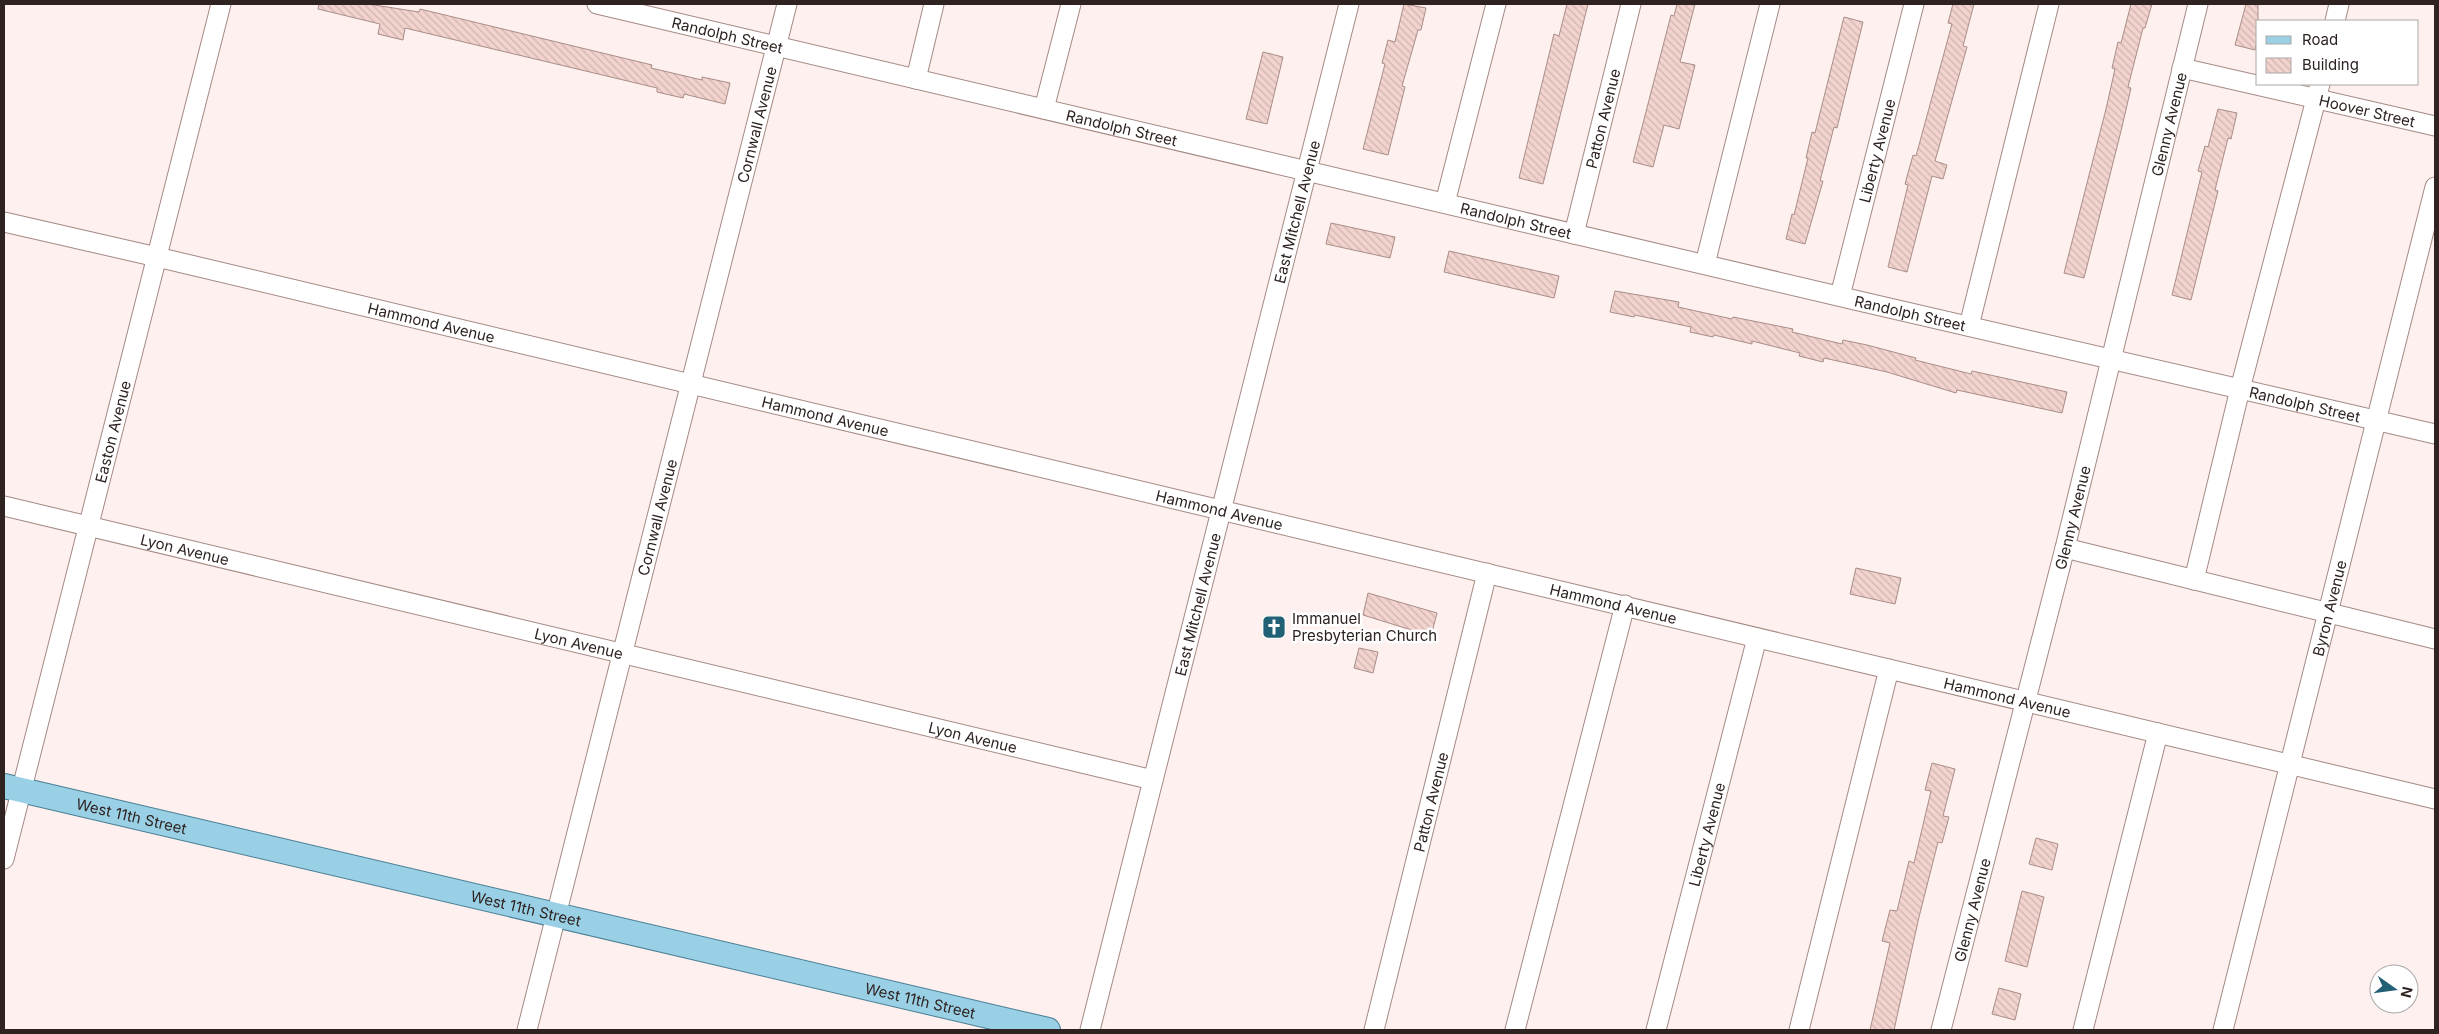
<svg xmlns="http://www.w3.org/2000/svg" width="2439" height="1034" font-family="Inter,sans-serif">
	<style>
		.building { fill: url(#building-back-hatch); stroke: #a98d88 }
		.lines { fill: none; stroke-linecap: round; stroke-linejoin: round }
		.minor-casing { stroke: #a58984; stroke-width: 21 }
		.major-casing { stroke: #497f95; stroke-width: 26 }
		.minor { stroke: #fff; stroke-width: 19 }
		.major { stroke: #9ad0e5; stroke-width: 24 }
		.labels { text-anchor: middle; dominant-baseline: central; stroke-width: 5; stroke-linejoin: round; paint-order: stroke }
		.street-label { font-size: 15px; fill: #2e2321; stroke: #fff }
		.poi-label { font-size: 15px; fill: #2e2321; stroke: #fff; text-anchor: start }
	</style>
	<defs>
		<pattern id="building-back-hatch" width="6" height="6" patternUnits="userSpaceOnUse" patternTransform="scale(1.25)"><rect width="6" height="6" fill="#f2d3cd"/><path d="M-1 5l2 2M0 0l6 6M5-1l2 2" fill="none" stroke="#d0b5b0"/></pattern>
	</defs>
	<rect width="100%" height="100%" fill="#fdf0ee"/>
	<path class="building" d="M319,4H368L419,12L420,9L652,65L651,68L702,80V77L730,83L725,104L684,94L683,98L657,92V88L405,28L403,40L378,34L380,24L318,9Z
		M1404,4L1426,8L1421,30H1418L1402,86L1405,87L1388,155L1363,149L1385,64L1382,63L1388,40L1395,42Z
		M1567,4H1588L1543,184L1519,178L1554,34L1559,36Z
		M1677,4H1695L1680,62L1695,65L1679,129L1664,125L1653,167L1633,162L1671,15L1674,16Z
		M1953,4H1974L1963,46L1967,47L1935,161L1947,165L1943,179L1932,176L1907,272L1888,267L1908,185L1905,184L1913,155L1916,156L1952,24L1948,23Z
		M2131,4H2152L2145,28H2143L2128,87L2131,88L2121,131L2084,278L2064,273L2106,109L2115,69L2112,68L2118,42L2121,43Z
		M2246,4H2258V37L2255,50L2235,45Z
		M1844,17L1863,22L1837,128L1834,127L1820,181H1823L1805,244L1786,239L1792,214L1794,215L1808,158H1806L1812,132L1815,133Z
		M1263,52L1283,57L1267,124L1246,119Z
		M2218,109L2237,113L2231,139L2228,138L2215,190L2218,191L2191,300L2172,295L2202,172L2198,171L2205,146L2208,147Z
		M1331,223L1395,237L1390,258L1326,244Z
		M1449,251L1559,276L1554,298L1444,272Z
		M1615,291L1679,302L1678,307L1732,319L1733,317L1793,329L1792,332L1842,344L1843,340L1867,345L1916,358L1915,360L1971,374L1972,371L2067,392L2062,413L1957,390L1956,393L1887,372L1824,358L1823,362L1799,356L1800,353L1752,341V344L1714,335L1713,337L1690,332L1691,327L1635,315L1634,317L1610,312Z
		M1856,568L1901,578L1895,604L1850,594Z
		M1368,593L1437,613L1431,636L1363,615Z
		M1359,648L1378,652L1373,673L1354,668Z
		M1932,763L1955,769L1943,816L1949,817L1942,843L1938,842L1919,917L1894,1030H1870L1890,943L1882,941L1890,910L1897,911L1909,861L1914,863L1931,791L1925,790Z
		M2036,838L2058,844L2052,870L2029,864Z
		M2022,891L2044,897L2027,967L2005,961Z
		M1999,988L2021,994L2015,1020L1992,1014Z"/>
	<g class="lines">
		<g class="minor-casing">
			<g id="minor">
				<path id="s1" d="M597,4L1859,301L2435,434"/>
				<path d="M2335,21L2339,4"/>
				<path id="s2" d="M2182,68L2435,126"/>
				<path d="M916,79L934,4"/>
				<path d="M1044,109L1071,4"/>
				<path d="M1445,203L1496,4"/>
				<path id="s3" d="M4,222L157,257L2435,799"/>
				<path id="s4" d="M1574,234L1631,4"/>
				<path d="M1705,264L1770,4"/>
				<path id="s5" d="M1840,296L1914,4"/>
				<path d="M1969,326L2049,4"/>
				<path id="s6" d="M4,506L1153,780"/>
				<path d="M2065,548L2435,639"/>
				<path d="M2194,580L2240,389L2320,84"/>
				<path id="s7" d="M4,859L221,4"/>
				<path id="s8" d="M527,1030L787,4"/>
				<path id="s9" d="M1090,1030L1349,4"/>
				<path id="s10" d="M1374,1030L1487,573"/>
				<path d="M1515,1030L1625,605"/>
				<path id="s11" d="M1656,1030L1757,638"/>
				<path d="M1799,1030L1889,669"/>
				<path id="s12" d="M1941,1030L2065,548L2198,4"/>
				<path d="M2083,1030L2158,733"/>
				<path id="s13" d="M2223,1030L2435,187"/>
			</g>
		</g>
		<g class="major-casing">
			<g id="major">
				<path id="s14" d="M4,786L1048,1030"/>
			</g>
		</g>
		<use href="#minor" class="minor"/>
		<use href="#major" class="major"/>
	</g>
	<defs>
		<g id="church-square" transform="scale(1.25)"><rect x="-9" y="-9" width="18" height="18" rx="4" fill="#226076" stroke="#fff"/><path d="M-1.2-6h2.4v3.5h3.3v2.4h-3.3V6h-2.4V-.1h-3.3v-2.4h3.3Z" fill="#fff"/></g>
	</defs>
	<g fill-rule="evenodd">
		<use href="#church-square" x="1274" y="627"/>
	</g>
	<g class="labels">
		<g class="street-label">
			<text stroke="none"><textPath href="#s1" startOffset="134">Randolph Street</textPath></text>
			<text stroke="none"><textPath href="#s2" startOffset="190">Hoover Street</textPath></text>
			<text stroke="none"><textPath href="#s4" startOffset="119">Patton Avenue</textPath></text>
			<text stroke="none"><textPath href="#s8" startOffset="934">Cornwall Avenue</textPath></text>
			<text stroke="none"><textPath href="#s12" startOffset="934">Glenny Avenue</textPath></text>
			<text stroke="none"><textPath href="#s1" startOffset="539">Randolph Street</textPath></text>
			<text stroke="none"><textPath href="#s5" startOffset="150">Liberty Avenue</textPath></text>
			<text stroke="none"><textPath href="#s9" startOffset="844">East Mitchell Avenue</textPath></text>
			<text stroke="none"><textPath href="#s1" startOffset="944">Randolph Street</textPath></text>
			<text stroke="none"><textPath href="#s1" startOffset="1349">Randolph Street</textPath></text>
			<text stroke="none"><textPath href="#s3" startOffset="439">Hammond Avenue</textPath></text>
			<text stroke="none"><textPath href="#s1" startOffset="1754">Randolph Street</textPath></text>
			<text stroke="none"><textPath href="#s3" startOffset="844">Hammond Avenue</textPath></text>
			<text stroke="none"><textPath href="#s7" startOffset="441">Easton Avenue</textPath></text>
			<text stroke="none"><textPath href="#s3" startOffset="1249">Hammond Avenue</textPath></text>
			<text stroke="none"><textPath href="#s8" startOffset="529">Cornwall Avenue</textPath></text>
			<text stroke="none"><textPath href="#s12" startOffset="529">Glenny Avenue</textPath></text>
			<text stroke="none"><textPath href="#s6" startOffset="186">Lyon Avenue</textPath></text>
			<text stroke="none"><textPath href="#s3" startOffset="1654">Hammond Avenue</textPath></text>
			<text stroke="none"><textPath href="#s9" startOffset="439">East Mitchell Avenue</textPath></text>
			<text stroke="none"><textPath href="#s13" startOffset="435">Byron Avenue</textPath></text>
			<text stroke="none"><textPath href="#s6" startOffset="591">Lyon Avenue</textPath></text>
			<text stroke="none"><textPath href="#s3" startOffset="2059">Hammond Avenue</textPath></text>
			<text stroke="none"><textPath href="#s6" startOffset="996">Lyon Avenue</textPath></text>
			<text stroke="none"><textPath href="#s10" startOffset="235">Patton Avenue</textPath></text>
			<text stroke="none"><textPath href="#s14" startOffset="131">West 11th Street</textPath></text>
			<text stroke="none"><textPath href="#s11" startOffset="202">Liberty Avenue</textPath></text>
			<text stroke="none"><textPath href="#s14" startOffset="536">West 11th Street</textPath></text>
			<text stroke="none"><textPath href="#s12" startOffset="124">Glenny Avenue</textPath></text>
			<text stroke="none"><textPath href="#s14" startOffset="941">West 11th Street</textPath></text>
		</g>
		<g class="poi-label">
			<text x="1292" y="618">Immanuel<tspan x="1292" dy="17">Presbyterian Church</tspan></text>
		</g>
	</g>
	<rect width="2439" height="1034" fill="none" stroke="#2e2321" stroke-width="10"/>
	<rect x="2256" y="20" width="162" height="65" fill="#ffffff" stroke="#aba7a6"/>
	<rect x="2266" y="36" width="25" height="8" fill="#9ad0e5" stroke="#aba7a6"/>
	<text x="2302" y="45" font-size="15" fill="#2e2321">Road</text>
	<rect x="2266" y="58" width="25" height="15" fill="url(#building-back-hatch)" stroke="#aba7a6"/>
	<text x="2302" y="70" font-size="15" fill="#2e2321">Building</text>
	<g transform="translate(2394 989) rotate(104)"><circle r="24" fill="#ffffff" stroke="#aba7a6"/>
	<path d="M0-4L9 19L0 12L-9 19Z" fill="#226076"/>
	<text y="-8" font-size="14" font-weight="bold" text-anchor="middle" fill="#2e2321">N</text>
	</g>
</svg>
